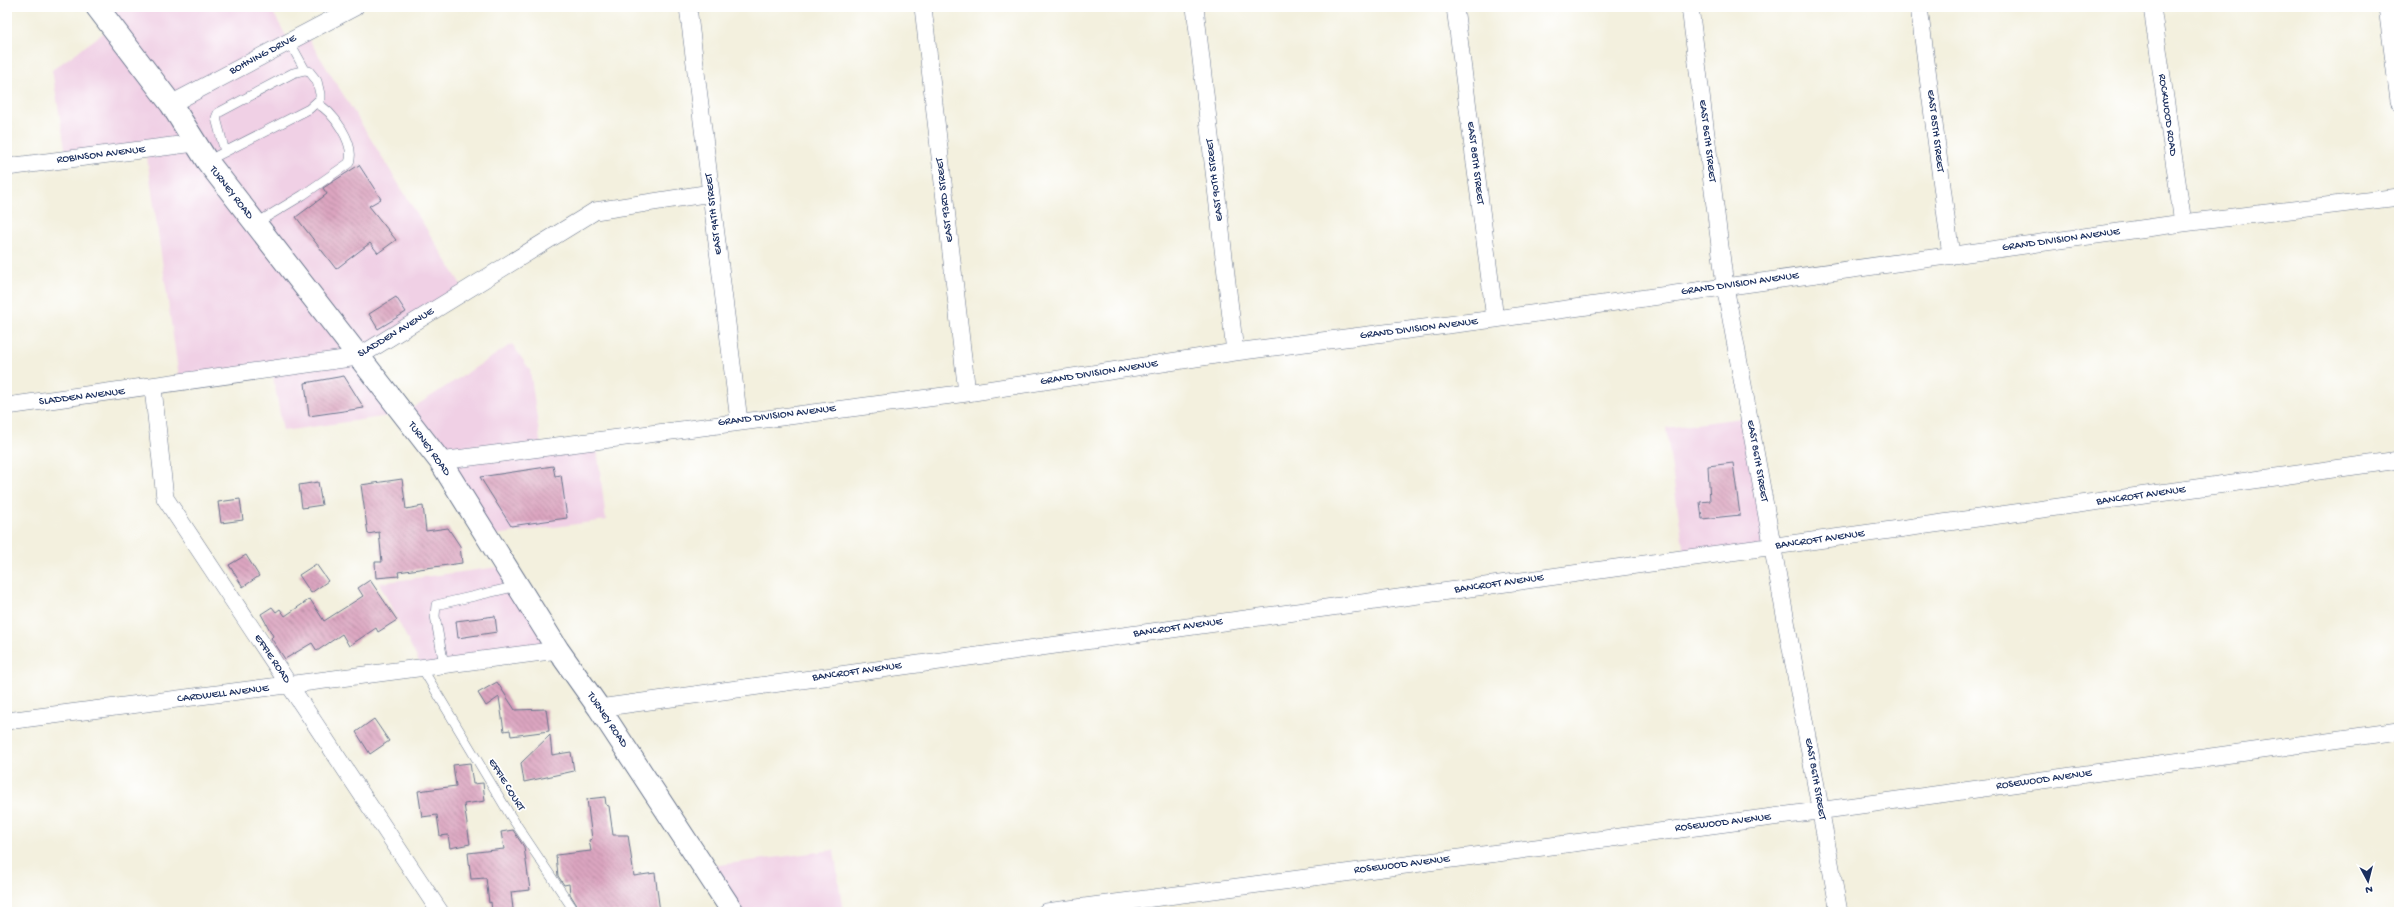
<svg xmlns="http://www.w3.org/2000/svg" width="2406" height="919" font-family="'Gochi Hand',sans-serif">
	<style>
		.built { fill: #f0d0e5 }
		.building { fill: url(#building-back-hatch) }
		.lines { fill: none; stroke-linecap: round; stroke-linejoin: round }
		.lane-casing { stroke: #67738b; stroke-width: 10 }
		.street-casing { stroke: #67738b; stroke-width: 18 }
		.secondary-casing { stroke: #67738b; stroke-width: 24 }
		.lane { stroke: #fff; stroke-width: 9 }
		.street { stroke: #fff; stroke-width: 17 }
		.secondary { stroke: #fff; stroke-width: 22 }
		.labels { text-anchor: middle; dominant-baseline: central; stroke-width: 3.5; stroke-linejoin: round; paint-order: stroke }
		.street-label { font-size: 11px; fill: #1b2f5e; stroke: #fff }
	</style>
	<defs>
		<pattern id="building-back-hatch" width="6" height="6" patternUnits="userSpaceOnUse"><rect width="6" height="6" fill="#dba5c0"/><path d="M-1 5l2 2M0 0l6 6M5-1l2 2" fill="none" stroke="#b1879f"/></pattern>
	</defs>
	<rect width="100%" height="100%" fill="#fff"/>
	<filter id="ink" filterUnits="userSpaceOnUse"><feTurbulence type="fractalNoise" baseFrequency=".025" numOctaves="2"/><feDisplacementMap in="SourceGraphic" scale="8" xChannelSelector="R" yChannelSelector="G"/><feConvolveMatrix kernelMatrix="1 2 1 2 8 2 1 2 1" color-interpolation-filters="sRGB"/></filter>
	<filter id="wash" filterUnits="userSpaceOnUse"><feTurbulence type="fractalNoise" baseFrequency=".012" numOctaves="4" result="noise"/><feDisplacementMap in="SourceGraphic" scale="16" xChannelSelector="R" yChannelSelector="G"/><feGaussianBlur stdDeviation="0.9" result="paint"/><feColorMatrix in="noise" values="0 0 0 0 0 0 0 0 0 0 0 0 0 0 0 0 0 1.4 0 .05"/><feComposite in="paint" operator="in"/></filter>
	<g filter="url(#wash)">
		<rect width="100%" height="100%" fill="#f3f0de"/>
		<path class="built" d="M111,7H270L289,41L305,33L465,291L359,357L403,414L512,344L530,370L541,447L596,440L606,520L487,536L403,414L283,431L272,370L180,384L146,150L67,160L52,70L112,27L101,12Z
			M1749,417L1772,547L1685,559L1666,428Z
			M506,566L558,650L422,668L379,583Z
			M834,850L843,912H733L704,867Z"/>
		<g id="blocks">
			<path class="building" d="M359,165L381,199L369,206L396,240L378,253L370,243L336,269L296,217L327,194L323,188Z
				M396,297L406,312L378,329L369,314Z
				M344,376L364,408L309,416L305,383Z
				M1733,463L1740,515L1702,519L1700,502L1710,501L1708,466Z
				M553,466L555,476L561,475L567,518L538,522L511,526L480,477Z
				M402,479L406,509L423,506L426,531L448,528L460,546L462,563L398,572L399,576L376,578L375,562H382L379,532L368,534L361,485Z
				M318,482L322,505L302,508L299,485Z
				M240,499L243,520L221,523L218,502Z
				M246,555L259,576L243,587L229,565Z
				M316,564L328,581L311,593L299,575Z
				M370,580L397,620L378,632L376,628L349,646L342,634L317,651L312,643L285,659L271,638L273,636L261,614L272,607L276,612L280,609L285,616L310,599L324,621L363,596L358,588Z
				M495,616L497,632L458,638L456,621Z
				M497,682L515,710L546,709L549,731L511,736L510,730L504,731L499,697L486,706L478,693Z
				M374,719L389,741L370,754L356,732Z
				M550,735L552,755L571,752L574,771L524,782L521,763Z
				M470,763L473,784L483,783L485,801L464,804L470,844L450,848L448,835L440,836L437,815L422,817L418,791L456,786L453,765Z
				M605,797L606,805L609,806L613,835H628L634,876L655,873L660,912H581L570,894L569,884L564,885L558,876L556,855L591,851L589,840L592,839L587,799Z
				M513,830L524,847L530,890L511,892L513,909L492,912L491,902L489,903L486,878L471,879L468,853L504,849L501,832Z"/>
		</g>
	</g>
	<g filter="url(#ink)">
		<use href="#blocks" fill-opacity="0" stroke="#67738b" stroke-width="1"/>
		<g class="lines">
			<g class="lane-casing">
				<path id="lane" d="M289,41L305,70
					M207,161L309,109L320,99V94L317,81L309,71L305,70L293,73L218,113L216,118L225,152
					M255,224L303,195L349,163C356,144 333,111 316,103
					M444,665L435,616L436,605L518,586
					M422,668L510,815L575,912"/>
			</g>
			<g class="street-casing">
				<path id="street" d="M688,7L739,421
					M923,7L967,393
					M1195,7L1235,352
					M1455,7L1495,319
					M1690,7L1725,286L1839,912
					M1919,7L1951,256
					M2152,7L2183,223
					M2387,7L2399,101
					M171,104L355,7
					M7,167L195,143
					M153,388L165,498L440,912
					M7,406L358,357L595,211L711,193
					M440,461L967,393L1235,352L1495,319L2183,223L2399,197
					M599,708L2399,460
					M7,721L558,650
					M1046,912L1803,813L2399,731"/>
			</g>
			<g class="secondary-casing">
				<path id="secondary" d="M97,7L171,104L207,161L440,461L558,650L599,708L733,912"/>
			</g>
			<use href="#lane" class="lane"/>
			<use href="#street" class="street"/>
			<use href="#secondary" class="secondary"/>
		</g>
	</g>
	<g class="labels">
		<g class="street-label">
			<text transform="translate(263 55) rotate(-28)">BOHNING DRIVE</text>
			<text transform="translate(2167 115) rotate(82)">ROCKWOOD ROAD</text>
			<text transform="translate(1935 131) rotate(83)">EAST 85TH STREET</text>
			<text transform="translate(1707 141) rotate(83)">EAST 86TH STREET</text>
			<text transform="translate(101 155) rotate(-7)">ROBINSON AVENUE</text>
			<text transform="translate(1475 163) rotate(83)">EAST 88TH STREET</text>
			<text transform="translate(1215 180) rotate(-97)">EAST 90TH STREET</text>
			<text transform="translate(231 193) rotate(52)">TURNEY ROAD</text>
			<text transform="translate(945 200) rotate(-97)">EAST 93RD STREET</text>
			<text transform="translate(714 214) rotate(-97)">EAST 94TH STREET</text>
			<text transform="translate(2061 240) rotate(-8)">GRAND DIVISION AVENUE</text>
			<text transform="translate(1740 284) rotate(-8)">GRAND DIVISION AVENUE</text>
			<text transform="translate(1419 329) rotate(-7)">GRAND DIVISION AVENUE</text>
			<text transform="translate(396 333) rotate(-31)">SLADDEN AVENUE</text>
			<text transform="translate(1099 373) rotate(-9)">GRAND DIVISION AVENUE</text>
			<text transform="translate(82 397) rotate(-7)">SLADDEN AVENUE</text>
			<text transform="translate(777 416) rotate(-7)">GRAND DIVISION AVENUE</text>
			<text transform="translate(429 449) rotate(54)">TURNEY ROAD</text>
			<text transform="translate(1757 461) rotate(80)">EAST 86TH STREET</text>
			<text transform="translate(2141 496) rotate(-8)">BANCROFT AVENUE</text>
			<text transform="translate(1820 540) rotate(-8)">BANCROFT AVENUE</text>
			<text transform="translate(1499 584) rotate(-8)">BANCROFT AVENUE</text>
			<text transform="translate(1178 628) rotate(-8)">BANCROFT AVENUE</text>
			<text transform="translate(272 659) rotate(56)">EFFIE ROAD</text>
			<text transform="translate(857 672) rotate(-8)">BANCROFT AVENUE</text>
			<text transform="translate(223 694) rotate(-7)">CARDWELL AVENUE</text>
			<text transform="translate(607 720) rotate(56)">TURNEY ROAD</text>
			<text transform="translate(1815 779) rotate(80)">EAST 86TH STREET</text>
			<text transform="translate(2044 780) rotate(-8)">ROSEWOOD AVENUE</text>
			<text transform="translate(506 785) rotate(58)">EFFIE COURT</text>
			<text transform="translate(1723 823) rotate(-7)">ROSEWOOD AVENUE</text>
			<text transform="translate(1402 865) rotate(-7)">ROSEWOOD AVENUE</text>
		</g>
	</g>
	<rect width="2406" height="919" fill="none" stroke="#fff" stroke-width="24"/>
	<g transform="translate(2368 881) rotate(173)" stroke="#ffffff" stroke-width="3" paint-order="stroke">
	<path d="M0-3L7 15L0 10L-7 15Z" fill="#1b2f5e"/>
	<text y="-6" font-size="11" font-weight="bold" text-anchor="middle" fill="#1b2f5e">N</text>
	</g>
</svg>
